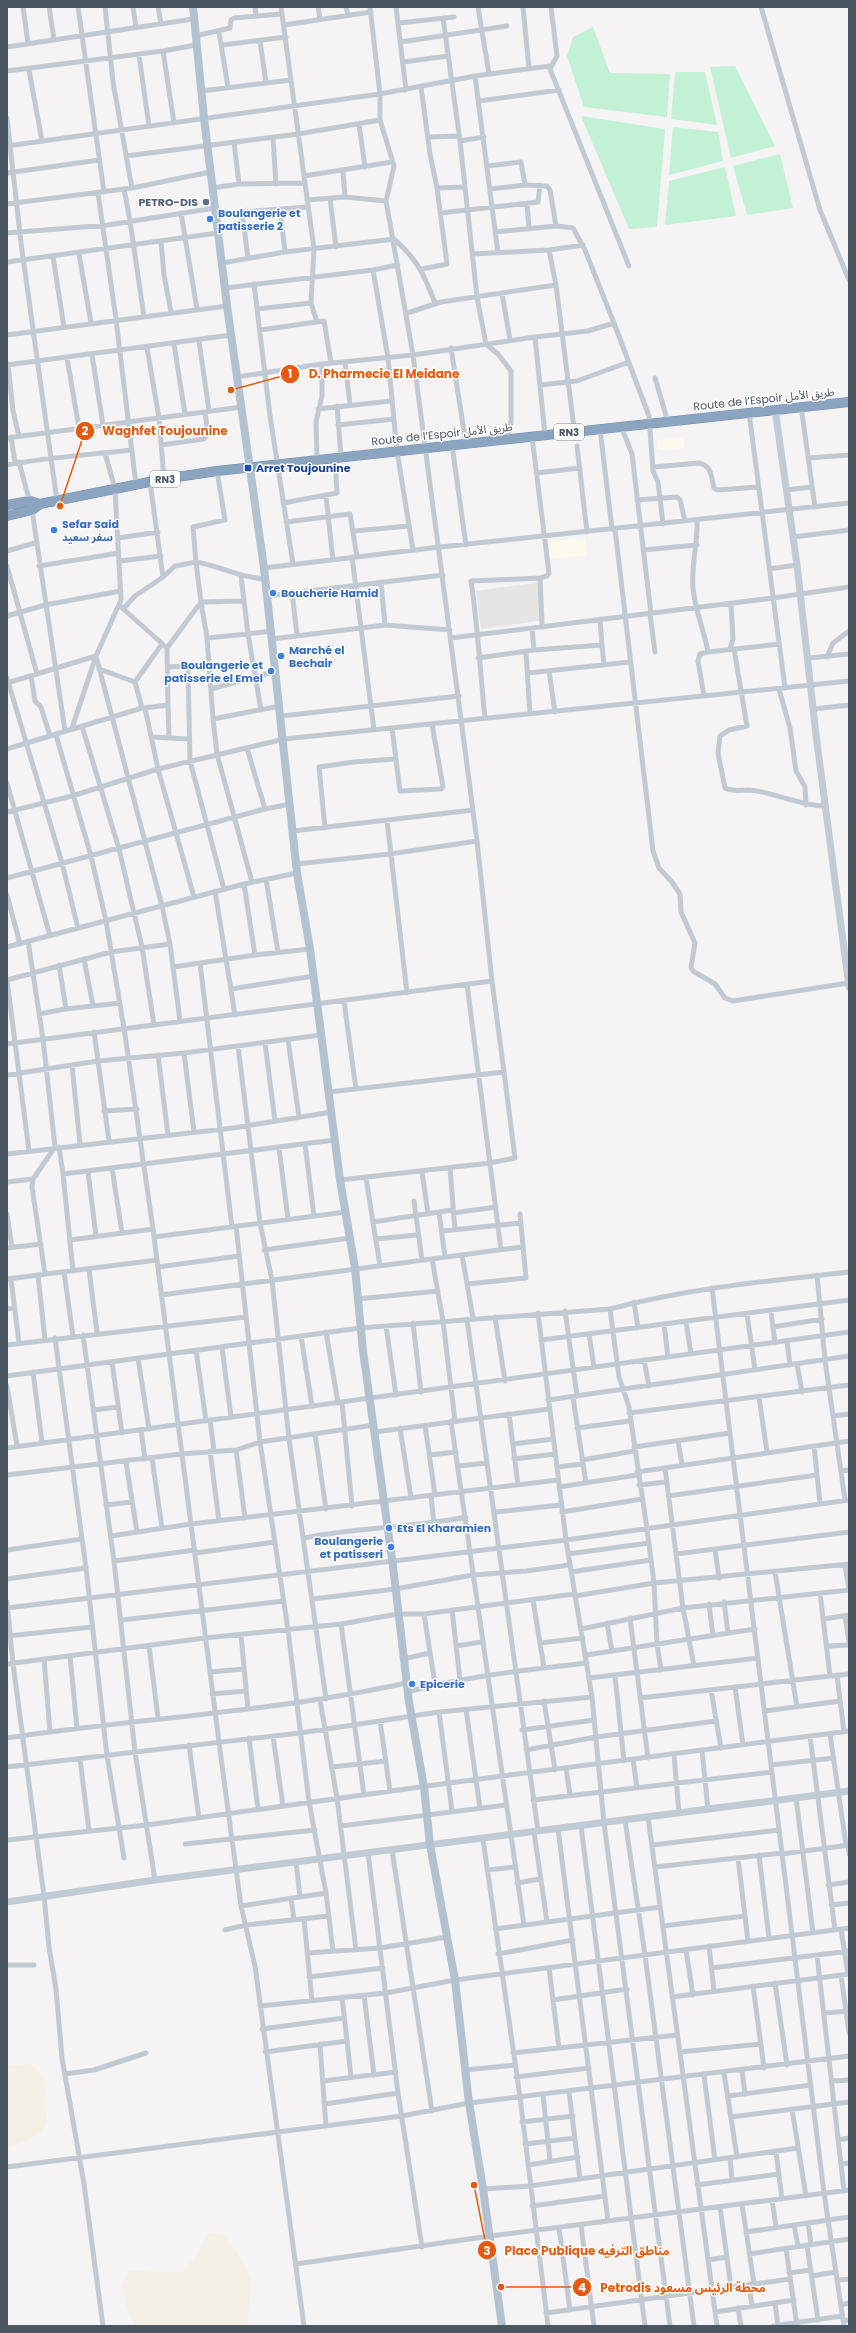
<svg xmlns="http://www.w3.org/2000/svg" width="856" height="2333" font-family="Poppins,'Noto Sans Arabic',sans-serif">
	<style>
		.commercial { fill: #fdf9ef }
		.education { fill: #e6e4e5 }
		.green { fill: #c3f1d5 }
		.sand { fill: #f5f0e5 }
		.lines { fill: none; stroke-linecap: round; stroke-linejoin: round }
		.highway-casing { stroke: #7690ad; stroke-width: 10 }
		.street { stroke: #c1cad2; stroke-width: 5 }
		.secondary { stroke: #c1cbd6; stroke-width: 7 }
		.primary { stroke: #b3c2d1; stroke-width: 8 }
		.highway { stroke: #8ba5c1; stroke-width: 9 }
		.service-dot { fill: #5c6f8a; stroke: #fff; stroke-width: 1.5 }
		.shop-dot { fill: #3f7fe0; stroke: #fff; stroke-width: 1.5 }
		.transit-dot { fill: #1a4fb4; stroke: #fff; stroke-width: 1.5 }
		.labels { text-anchor: middle; dominant-baseline: central; stroke-width: 3; stroke-linejoin: round; paint-order: stroke }
		.shield { fill: #fff; stroke: #808990; stroke-width: 1 }
		.shield-label { font-size: 10px; font-weight: bold; fill: #4a5661 }
		.service-label { font-size: 11px; font-weight: bold; fill: #4e5e75; stroke: #fff; text-anchor: end }
		.shop-label { font-size: 11px; font-weight: bold; fill: #366cbe; stroke: #fff; text-anchor: start }
		.street-label { font-size: 11px; fill: #4a5661; stroke: #fff }
		.transit-label { font-size: 11px; font-weight: bold; fill: #164399; stroke: #fff; text-anchor: start }
		.leader { fill: none; stroke: #e8590c; stroke-width: 1.5 }
		.callout-dot { fill: #e8590c; stroke: #fff; stroke-width: 1.5 }
		.mark-label { font-size: 12px; text-anchor: middle; font-weight: bold; fill: #fff }
		.callout-label { font-size: 12px; text-anchor: middle; font-weight: bold; fill: #e8590c; stroke: #fff; stroke-width: 3; stroke-linejoin: round; paint-order: stroke }
	</style>
	<rect width="100%" height="100%" fill="#f5f3f3"/>
	<path class="commercial" d="M683,437L685,448L658,450L657,440Z
		M585,538L587,555L549,559L546,541Z"/>
	<path class="education" d="M541,582L545,620L481,629L476,591Z"/>
	<path class="green" d="M593,27L610,73L670,74L667,117L584,107L567,56L573,37Z
		M735,66L775,146L731,158L710,67Z
		M675,72H705L717,125L671,119Z
		M581,116L665,129L657,227L629,229Z
		M673,127L718,132L723,161L669,175Z
		M780,154L793,208L747,215L733,166Z
		M725,167L736,216L665,225L669,181Z"/>
	<path class="sand" d="M31,2064L44,2078L47,2122L38,2135L7,2149V2066Z
		M221,2233L236,2250L251,2279L247,2326H136L128,2312L121,2285L130,2271L182,2272L196,2256L209,2234Z"/>
	<g class="lines">
		<g class="highway-casing">
			<path id="highway" d="M7,505L30,501L40,504
				M7,516L32,510L40,504L164,479L217,471L849,402"/>
		</g>
		<path class="street" d="M23,7L28,43
			M49,7L54,39
			M78,7L104,192
			M105,7L113,82L132,188
			M133,7L136,28
			M158,7L161,24
			M255,7L256,16
			M281,7L314,249L311,303L317,322
			M318,7L320,19
			M346,7L348,15
			M396,7L406,90
			M478,7L489,74
			M523,7L529,69
			M551,7L557,56L550,69L629,266
			M761,7L820,210L849,280
			M443,18L460,141L477,297L486,344L498,354L511,371V422L507,439
			M399,23L454,17
			M284,25L371,12
			M219,32L228,87
			M195,36L230,28L231,20L234,18L282,14
			M260,41L266,83
			M401,42L507,26
			M223,45L286,37
			M7,47L193,19
			M163,51L174,123
			M139,55L149,126
			M403,62L448,56
			M29,70L42,141
			M7,71L163,51L196,45
			M475,76L498,253
			M421,87L430,154L437,188L465,187
			M201,91L291,80
			M479,101L559,90
			M7,118L21,243L57,501
			M359,124L365,167
			M273,137L276,184
			M429,137L459,136
			M460,141L484,137
			M234,142L239,184
			M7,146L380,94L475,76L550,66
			M126,156L298,134L380,120
			M488,166L521,162L525,185
			M343,171L345,197
			M7,173L99,160
			M304,176L392,162
			M212,188L239,184L304,183
			M124,189L130,221L144,317
			M490,189L525,185L547,186L550,190L556,226
			M98,193L116,319L136,485
			M330,198L336,247
			M307,200L345,197L386,201L394,166L380,120V94L370,7
			M386,201L413,355L535,337L545,435
			M527,203L529,229
			M7,204L132,188L210,172
			M280,210L285,252
			M242,211L248,258
			M181,213L197,309
			M440,213L538,202L540,185
			M215,214L308,207
			M495,232L556,226L573,228L585,250L614,323
			M7,233L108,225L215,208
			M161,241L164,275L171,312
			M549,250L583,245
			M79,254L91,323
			M472,254L549,250L556,285L574,428
			M53,257L64,327
			M7,262L218,233
			M222,263L285,252L394,239C417,259 424,274 435,303
			M422,269L447,264L437,188
			M373,270L388,358L397,451L413,550
			M254,284L270,416L293,564
			M225,288L373,270L398,265
			M502,293L510,340
			M257,309L311,303
			M407,313L441,302L556,285
			M260,330L324,321L331,363
			M7,335L227,306
			M535,337L588,331L614,323L649,416L653,471L658,482L663,524
			M199,341L209,411
			M174,344L185,414
			M147,348L159,418L164,479
			M451,348L466,444
			M92,355L103,425
			M67,358L79,428
			M345,362L350,405
			M8,364L13,411L19,436
			M7,365L231,335
			M237,377L322,364L413,355L477,841L390,854L296,864
			M655,378L668,422
			M540,385L577,381L629,362
			M337,406L341,457
			M801,406L815,507
			M318,409L391,401
			M749,412L785,688
			M338,425L394,419
			M621,426L632,454L651,614
			M600,429L612,529
			M11,437L15,463
			M7,438L242,407
			M161,445L204,439L208,434L205,412
			M452,445L466,545
			M577,446L587,532
			M809,458L849,455
			M317,460L316,422L322,396V364
			M19,462L32,510L65,731
			M7,465C48,457 90,455 131,450
			M653,467L699,463C712,466 711,476 714,488L717,490L758,487
			M536,473L580,468
			M150,482L163,577
			M786,490L812,487
			M326,496L333,560
			M637,500L677,497L680,500L685,521
			M283,503L337,493L335,458
			M697,520C698,543 691,565 693,588C695,610 704,630 708,652
			M286,522L350,514L357,557
			M615,529L653,851L659,868L672,882L680,894L681,912L695,943L691,967L693,971L715,984L725,998L733,1001L848,983
			M354,531L409,526
			M793,537L849,530
			M118,538L158,532
			M643,550L697,545
			M7,551L35,543
			M352,557L374,730
			M120,561L161,556
			M7,566L37,674
			M39,566L119,553
			M264,568L440,547L849,503
			M769,569L797,565
			M540,578L542,626
			M381,582L385,625
			M292,592L297,635
			M267,596L443,575
			M120,606L167,648L168,705L144,708
			M123,609L135,596L163,577L175,566L196,562L193,527L225,520L217,471
			M650,614L655,652
			M7,616L45,605L121,591
			M600,619L602,645
			M532,628L534,650
			M207,638L248,634L241,576
			M451,638L773,598L849,587
			M272,639L385,625L450,630
			M167,648L201,602L196,562C220,566 241,578 265,579
			M730,649L733,639L731,603
			M734,649L747,726L729,730L720,736L718,753L725,788C733,792 741,790 749,790C775,792 799,806 825,806
			M526,652L530,714
			M96,656L162,906L170,944L180,1021
			M827,657L833,643L849,631
			M478,658L534,650L602,645L604,665
			M809,658L849,654
			M168,667L209,665
			M188,667L190,761L224,889
			M99,669L135,682L162,644
			M549,671L555,712
			M528,673L630,662
			M31,676L35,701L41,707L50,736
			M7,678L62,863L78,928
			M7,683L96,656
			M211,689L276,671
			M779,689L790,728L796,771L805,787L806,805
			M704,696L698,661L700,654L708,652L779,644
			M168,705L169,737
			M814,709L849,705
			M261,710L248,634L271,631
			M282,716L459,696
			M485,718C480,672 478,626 471,581L540,578L547,576L549,573L532,437
			M213,719L207,638L201,602L244,601
			M82,726L119,849L142,947L154,1025
			M72,728L96,656L121,600L115,489L105,453
			M392,728L400,791L441,789L443,787L432,724
			M56,735L91,856L106,921L124,1028L153,1229L223,1773L241,1906L255,1966L304,2326
			M151,737L188,739
			M247,748L265,809
			M7,749L142,708L135,682
			M7,783L50,936
			M7,812L72,796L158,769L145,708
			M387,820L407,993
			M325,828L319,767L354,762L395,759
			M293,831L473,810
			M7,878L265,809L290,804
			M266,879L278,952
			M252,882L217,754L213,719L280,706
			M244,884L255,955L310,949
			M215,891L235,1015
			M7,895L20,944
			M194,897L158,769L284,739L849,681
			M28,941L43,1039L55,1147L33,1179L32,1187L45,1274
			M7,947L244,884L297,873
			M84,959L93,1006
			M200,963L232,1227
			M59,965L66,1009L120,1003
			M173,967L255,955
			M7,980L29,1151
			M7,980L111,952L170,944
			M467,984L501,1250
			M231,989L314,976
			M344,1001L356,1089
			M39,1014L65,1009
			M94,1032L109,1141
			M288,1040L299,1117
			M265,1043L275,1121
			M7,1044L492,981L477,841
			M238,1046L260,1223L272,1280L289,1439L326,1699
			M184,1053L194,1132
			M158,1055L168,1135
			M72,1065L80,1144
			M7,1075L98,1061L184,1053L321,1035
			M329,1092L504,1072L492,981
			M104,1111L137,1109
			M305,1144L314,1216
			M59,1147L63,1174L335,1140
			M279,1148L288,1219
			M7,1154L233,1128L332,1112
			M112,1168L122,1233
			M450,1168L455,1230
			M422,1171L428,1214
			M88,1172L96,1236
			M63,1174L73,1271
			M366,1178L380,1266
			M340,1180L490,1163L515,1158L504,1072
			M7,1182L33,1179
			M414,1201L422,1260
			M439,1212L445,1257
			M453,1213L496,1207
			M7,1214L12,1247
			M373,1222L452,1210
			M236,1226L260,1442L288,1630L309,1802L326,1893L333,1951
			M442,1231L521,1223
			M154,1237L346,1212
			M376,1239L417,1235
			M70,1240L153,1229
			M7,1248L41,1244
			M264,1250L350,1238
			M462,1255L473,1318
			M432,1259L443,1321L455,1421
			M158,1267L239,1256
			M89,1269L97,1333
			M64,1272L73,1336
			M38,1275L45,1340
			M817,1275L825,1360L845,1500
			M7,1279L157,1260
			M11,1279L19,1343
			M467,1284L526,1278L520,1214
			M712,1288L824,2193L844,2326
			M161,1295L522,1247
			M357,1299L438,1291
			M634,1302L638,1328
			M7,1309L14,1308
			M610,1309L619,1377L629,1407L647,1529L654,1583L657,1644L661,1670
			M565,1311L577,1396
			M771,1311L775,1343
			M538,1313L566,1540L592,1697L604,1823L670,2326
			M747,1314L755,1370
			M495,1317L505,1381
			M467,1319C491,1490 513,1661 538,1831
			M686,1322L691,1354
			M413,1323L421,1392
			M664,1324L668,1357
			M386,1326L396,1395
			M773,1327L822,1319
			M326,1332L338,1403
			M589,1334L594,1367
			M83,1335L114,1561L195,1550
			M301,1336L312,1406
			M55,1338L86,1568L107,1756L124,1858
			M541,1340L849,1300
			M787,1341L790,1365
			M7,1345L246,1317
			M222,1347L231,1417
			M196,1350L206,1421
			M138,1358L149,1429
			M644,1360L649,1386
			M112,1362L122,1433
			M797,1364L802,1392
			M33,1372L42,1442
			M7,1376L360,1328L610,1309C688,1288 769,1281 849,1272
			M7,1386L17,1446
			M573,1397L586,1483
			M759,1397L767,1452
			M548,1400L849,1356
			M342,1402L352,1506
			M94,1410L118,1407
			M629,1413L849,1385
			M509,1414L518,1485
			M833,1416L849,1414
			M210,1420L214,1451
			M451,1421L524,1925
			M425,1425L435,1495
			M400,1428L411,1498
			M577,1428L630,1421
			M141,1430L145,1459
			M375,1432L549,1409
			M315,1434L326,1509
			M678,1441L682,1465
			M513,1444L553,1439
			M814,1446L820,1503
			M634,1447L730,1433
			M7,1448L849,1332
			M236,1450L245,1518
			M210,1451L219,1521
			M430,1455L456,1452
			M152,1458L162,1528
			M514,1459L555,1454
			M582,1460L634,1451
			M126,1462L137,1532
			M458,1466L487,1463
			M557,1467L583,1464
			M665,1468L683,1608L694,1666
			M841,1471L849,1470
			M637,1472L849,1441
			M7,1475L181,1454L236,1450L260,1442L374,1425
			M639,1485L666,1482
			M559,1487L637,1475
			M431,1496L434,1524
			M668,1496L817,1475
			M106,1505L132,1502
			M495,1512L561,1505
			M562,1512L642,1499
			M111,1536L191,1524L558,1480
			M304,1538C358,1527 412,1528 466,1517
			M715,1549L719,1578
			M7,1550L82,1539
			M195,1553L275,1542
			M568,1554L649,1543
			M676,1554L849,1532
			M114,1561L135,1752L155,1880
			M571,1572L651,1560
			M775,1572L797,1707
			M7,1579L86,1568
			M575,1596L654,1583L849,1564
			M313,1599L395,1589L473,1575L526,1571L569,1565
			M533,1600L544,1668
			M7,1602L13,1664L44,1896L49,1947L56,1989L62,2058L84,2184L103,2326
			M724,1602L728,1633
			M709,1604L713,1636
			M7,1608L566,1540L849,1500
			M452,1610L460,1680
			M424,1614L435,1684
			M845,1616L849,1642
			M630,1618L648,1758
			M824,1619L849,1615
			M122,1620L284,1601
			M607,1623L612,1651
			M341,1624L364,1795
			M581,1629L683,1608L849,1590L845,1565
			M241,1635L248,1709
			M8,1636L92,1627
			M540,1643L583,1638
			M149,1646L158,1718
			M456,1646L482,1642
			M827,1646L849,1645
			M586,1655L755,1629
			M70,1656L77,1728
			M44,1659L50,1732
			M403,1659L430,1653
			M7,1664L205,1638L341,1624L398,1614H424L574,1594
			M210,1672L244,1669
			M837,1675L844,1732
			M615,1676L624,1761
			M830,1676L849,1674
			M589,1678L758,1658
			M735,1687L743,1745
			M711,1690L721,1748
			M407,1692C466,1676 527,1670 587,1663
			M212,1694L246,1691
			M640,1698L830,1676L820,1593
			M320,1700L337,1798L356,1950
			M544,1701L555,1770
			M466,1709L480,1808
			M765,1711L840,1701
			M439,1712L452,1811
			M380,1721L390,1791
			M522,1730L594,1720
			M830,1734L846,1845
			M273,1736L283,1806
			M810,1736L835,1930
			M7,1738C140,1718 275,1712 406,1683
			M249,1738L258,1809
			M189,1745L199,1818
			M526,1750L596,1737L716,1721
			M702,1750L708,1810
			M674,1754L679,1813
			M80,1759L89,1831
			M633,1759L637,1788
			M771,1765L834,1758
			M7,1767L300,1733L439,1712L592,1697
			M332,1767L386,1761
			M566,1768L570,1795
			M796,1798L813,1933
			M533,1800L772,1772
			M648,1817L717,2326
			M625,1820L645,1955L694,2326
			M341,1826L506,1805
			M581,1826L645,2326
			M558,1829L608,2221
			M534,1832L547,1922
			M483,1839L520,2097L548,2326
			M7,1840L147,1825L449,1783L849,1731
			M185,1844L315,1830
			M652,1845L779,1830
			M848,1845L849,1854
			M392,1850L432,2111
			M368,1853L398,2093L422,2247
			M782,1854L849,1845
			M759,1855L769,1938
			M738,1858L748,1941
			M296,1862L300,1897
			M655,1867L782,1853
			M487,1870L515,1867
			M517,1883L540,1879
			M828,1885L849,1882
			M291,1898L294,1920
			M831,1905L849,1903
			M241,1906L326,1893
			M304,1919L312,2001
			M663,1926L745,1916
			M495,1929L660,1907
			M841,1929L848,1974
			M225,1930L246,1925L329,1916
			M709,1946L714,1991
			M686,1950L693,1995
			M307,1953L380,1948L447,1937
			M498,1954L573,1940
			M817,1955L844,2191
			M7,1965H34
			M549,1968L559,2048
			M712,1968L849,1951
			M841,1975L849,2033
			M309,1977L383,1968
			M775,1983L787,2065
			M753,1986L764,2068
			M364,1995L374,2075
			M672,1997L849,1974
			M553,2000L627,1989
			M260,2006L386,1993L455,1980L849,1928
			M824,2013L849,2011
			M262,2029L344,2018
			M347,2041L351,2077
			M320,2044L326,2127
			M265,2052L347,2041L342,1997
			M680,2052L761,2044
			M513,2053L677,2035
			M465,2070L515,2065
			M742,2070L745,2094
			M724,2073L737,2157
			M65,2074L94,2070L146,2053
			M704,2075L715,2160
			M516,2077L589,2068
			M323,2081L396,2072
			M832,2081L849,2080
			M569,2092L580,2179
			M543,2095L550,2160
			M728,2096L811,2085
			M325,2104L398,2093
			M792,2109L806,2196
			M731,2117L849,2102
			M522,2122L573,2116
			M838,2140L849,2138
			M525,2144L575,2138
			M776,2152L782,2199
			M730,2158L732,2180
			M841,2164L849,2163
			M528,2165L578,2157
			M7,2167L402,2116L469,2103L849,2056
			M697,2185L779,2174
			M483,2189L530,2186L798,2148
			M772,2200L776,2227
			M742,2204L754,2284
			M532,2206L605,2196
			M720,2207L731,2287
			M808,2223L811,2244
			M581,2225L594,2326
			M794,2225L798,2246
			M559,2228L570,2310
			M746,2232L849,2217
			M807,2245L818,2320
			M786,2248L797,2326
			M749,2254L849,2239
			M708,2260L727,2257
			M296,2264L490,2236L849,2190
			M789,2273L811,2270
			M812,2276L836,2272
			M838,2280L849,2279
			M749,2285L752,2306
			M775,2303L778,2326
			M841,2305L849,2303
			M738,2308L741,2326
			M715,2312L794,2300
			M546,2313L790,2279
			M843,2321L849,2320
			M773,2326L842,2316"/>
		<path class="secondary" d="M775,409L797,565L816,735L849,987
			M7,1902L155,1880L849,1791"/>
		<path class="primary" d="M193,7L204,118L227,306L264,568L297,873L310,949L340,1180L355,1268L363,1351L393,1566L409,1702L424,1787L430,1845L455,1980L469,2103L483,2189L502,2326"/>
		<use href="#highway" class="highway"/>
	</g>
	<circle class="service-dot" cx="206" cy="202" r="4"/>
	<g class="shop-dot">
		<circle cx="210" cy="219" r="4"/>
		<circle cx="54" cy="530" r="4"/>
		<circle cx="273" cy="593" r="4"/>
		<circle cx="281" cy="656" r="4"/>
		<circle cx="271" cy="671" r="4"/>
		<circle cx="389" cy="1528" r="4"/>
		<circle cx="391" cy="1547" r="4"/>
		<circle cx="412" cy="1684" r="4"/>
	</g>
	<rect class="transit-dot" x="244" y="464" width="8" height="8" rx="2"/>
	<g class="labels">
		<g class="shield">
			<rect x="554" y="424" width="30" height="16" rx="3"/>
			<rect x="150" y="471" width="30" height="16" rx="3"/>
		</g>
		<g class="shield-label">
			<text x="569" y="432">RN3</text>
			<text x="165" y="479">RN3</text>
		</g>
		<g class="service-label">
			<text x="198" y="202">PETRO-DIS</text>
		</g>
		<g class="shop-label">
			<text x="218" y="213">Boulangerie et<tspan x="218" dy="13">patisserie 2</tspan></text>
			<text x="62" y="524">Sefar Said<tspan x="62" dy="13">سفر سعيد</tspan></text>
			<text x="281" y="593">Boucherie Hamid</text>
			<text x="289" y="650">Marché el<tspan x="289" dy="13">Bechair</tspan></text>
			<text x="263" y="665" text-anchor="end">Boulangerie et<tspan x="263" dy="13">patisserie el Emel</tspan></text>
			<text x="397" y="1528">Ets El Kharamien</text>
			<text x="383" y="1541" text-anchor="end">Boulangerie<tspan x="383" dy="13">et patisseri</tspan></text>
			<text x="420" y="1684">Epicerie</text>
		</g>
		<g class="street-label">
			<text transform="translate(764 399) rotate(-6)">Route de l’Espoir طريق الأمل</text>
			<text transform="translate(442 434) rotate(-6)">Route de l’Espoir طريق الأمل</text>
		</g>
		<g class="transit-label">
			<text x="256" y="468">Arret Toujounine</text>
		</g>
	</g>
	<path class="leader" d="M231 390L290 374M60 506L85 431M474 2185L487 2250M501 2287L582 2287"/>
	<g class="callout-dot">
		<circle cx="231" cy="390" r="4"/>
		<circle cx="60" cy="506" r="4"/>
		<circle cx="474" cy="2185" r="4"/>
		<circle cx="501" cy="2287" r="4"/>
		<circle cx="290" cy="374" r="10"/>
		<circle cx="85" cy="431" r="10"/>
		<circle cx="487" cy="2250" r="10"/>
		<circle cx="582" cy="2287" r="10"/>
	</g>
	<g class="mark-label">
		<text x="290" y="378">1</text>
		<text x="85" y="435">2</text>
		<text x="487" y="2255">3</text>
		<text x="582" y="2292">4</text>
	</g>
	<g class="callout-label">
		<text x="384" y="378">D. Pharmecie El Meidane</text>
		<text x="165" y="435">Waghfet Toujounine</text>
		<text x="587" y="2255">Place Publique مناطق الترفيه</text>
		<text x="683" y="2292">Petrodis محطة الرئيس مسعود</text>
	</g>
	<rect width="856" height="2333" fill="none" stroke="#4a5661" stroke-width="16"/>
</svg>
